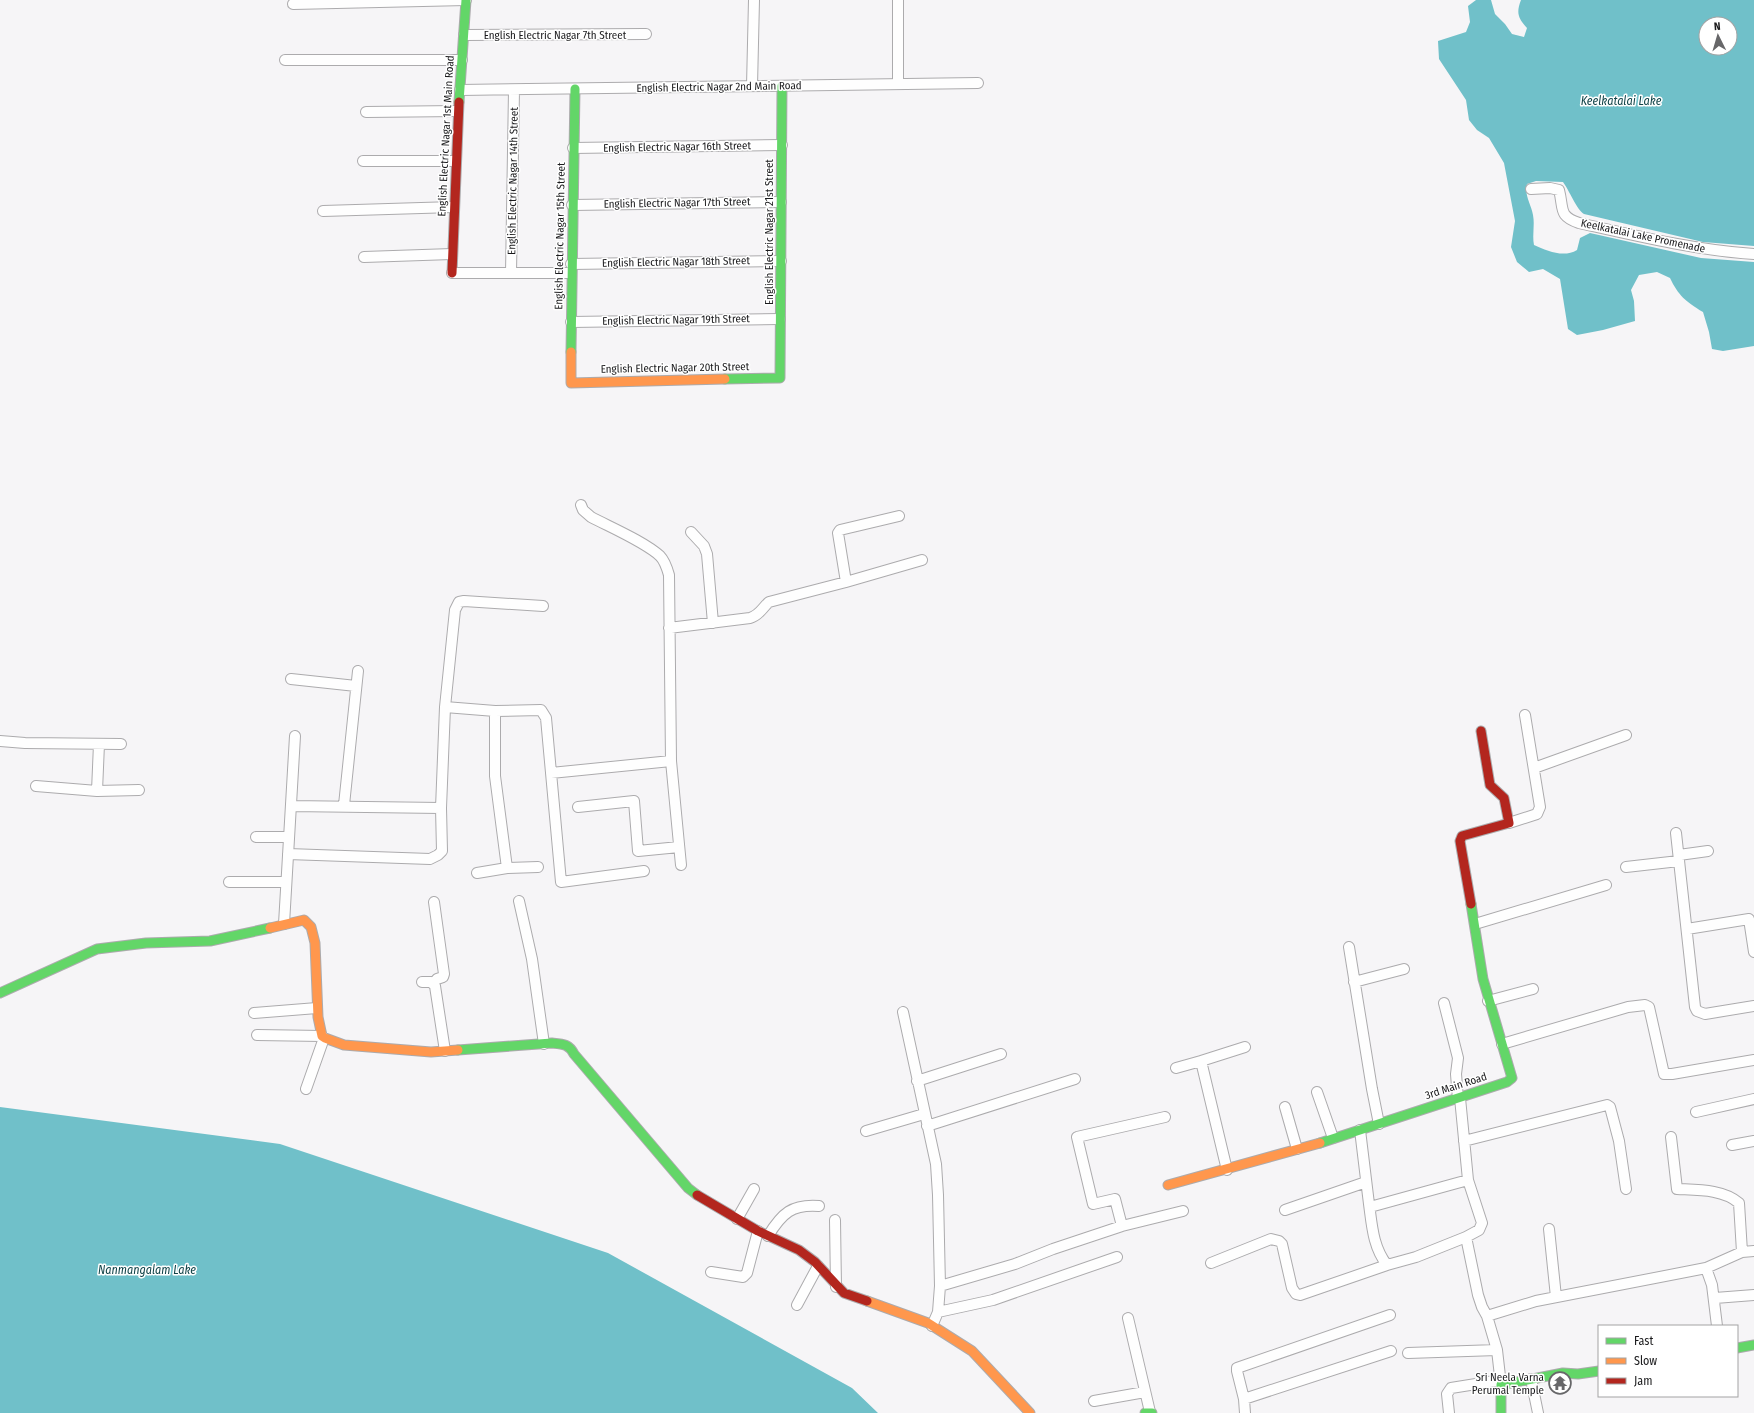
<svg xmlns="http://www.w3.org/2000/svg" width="1754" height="1413" font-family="'Fira Sans Condensed',sans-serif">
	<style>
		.water { fill: #70c0c9; fill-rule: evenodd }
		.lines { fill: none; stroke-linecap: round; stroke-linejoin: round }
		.street-casing { stroke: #acabad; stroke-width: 12 }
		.fast-casing { stroke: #acabad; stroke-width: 11 }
		.slow-casing { stroke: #acabad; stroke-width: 11 }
		.jam-casing { stroke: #acabad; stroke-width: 11 }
		.street { stroke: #fefefe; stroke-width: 10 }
		.fast { stroke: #63d668; stroke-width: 9 }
		.slow { stroke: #ff974d; stroke-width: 9 }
		.jam { stroke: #b3261e; stroke-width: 9 }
		.labels { text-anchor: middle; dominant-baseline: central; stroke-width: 3; stroke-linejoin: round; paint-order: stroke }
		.street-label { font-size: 11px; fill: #1a1a1c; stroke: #fff }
		.poi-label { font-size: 11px; fill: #1a1a1c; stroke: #fff; text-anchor: end }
		.water-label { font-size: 12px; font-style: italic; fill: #0f4247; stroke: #fff }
	</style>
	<rect width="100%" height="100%" fill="#f6f5f7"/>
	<path class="water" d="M1476,0H1491L1495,14L1505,24L1512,34L1524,37L1527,28C1518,18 1516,13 1521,0H1754V246L1703,242L1584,214C1577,210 1569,190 1563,182L1536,181L1527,184C1524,195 1531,204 1533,215C1535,225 1532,235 1534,245C1547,251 1564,258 1577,250L1580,238L1590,233L1701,258L1754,262V346L1723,351L1712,349L1709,332L1703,312C1686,302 1678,295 1670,278L1657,272L1639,275L1631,290L1634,301L1635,321L1603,330L1577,335L1568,329L1560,279L1543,269L1529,272L1517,262L1511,247L1515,221L1504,163L1489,138L1477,130L1469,120L1466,100L1439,59L1438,41L1466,32L1470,22L1468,6ZM1706,24H1730V48H1706Z
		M0,1107L280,1144L608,1253L852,1388L878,1413H0Z"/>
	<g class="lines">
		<g class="street-casing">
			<path id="street" d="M293,4L466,0
				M464,35L646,34
				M285,60H462
				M898,84V0
				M752,86L754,0
				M460,90L978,83
				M366,112L458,111
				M573,148L782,145
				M363,161H456
				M1531,189L1550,188L1559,190C1564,209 1558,216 1579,223C1637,236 1695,250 1754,254
				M572,205L781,202
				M323,211L454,207
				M364,257L452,254
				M571,264L781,261
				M452,273H571
				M511,273L514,90
				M571,322L780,319
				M581,505L583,510L591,517C610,527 645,542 660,556C665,561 667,568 669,575L671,761L681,865
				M691,532L704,546L707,554L713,623
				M846,582L838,533L840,530L899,516
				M669,628L750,618C760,615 762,608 769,602L846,582L922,560
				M291,679L356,686
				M445,707L455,610L459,602L464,601L543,606
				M495,711V776L507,868
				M0,741L25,743L121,744
				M1534,768L1626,735
				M551,773L671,761
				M36,786L97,791L139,790
				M97,791L99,744
				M344,805L358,671
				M578,807L634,801L638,851L679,847
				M441,808L445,707L495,711L541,710L546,718L561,882L644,871
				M1509,823L1537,814L1540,807L1525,715
				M1676,833L1695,1007L1697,1011L1705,1014L1754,1006
				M256,837H288
				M288,854L430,859L438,855L442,851L441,808L291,806
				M1679,855L1708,851
				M1626,867L1679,861
				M477,873L507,868L538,867
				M229,882H286
				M519,901L532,959L544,1044
				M284,924L295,736
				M1475,924L1606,885
				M1687,929L1749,919L1754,952
				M1349,947L1372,1089L1379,1124
				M422,982H431L435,986L445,1051
				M1354,982L1404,969
				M433,984L437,979L443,977L444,974L434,902
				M1488,1001L1533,989
				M1444,1003L1458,1058L1456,1074L1458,1099
				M903,1012L936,1164L938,1195L940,1286L938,1312L932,1326
				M254,1013L317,1008
				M257,1035L322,1036
				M1502,1044L1628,1007L1645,1005L1649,1007L1664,1074H1672L1754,1060
				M1201,1061L1245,1047
				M1176,1068L1201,1061L1227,1170
				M917,1081L1001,1054
				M306,1089L324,1038
				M1317,1092L1333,1138
				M1285,1107L1297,1149
				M1696,1112L1754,1099
				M927,1126L1075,1079
				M1360,1130C1363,1155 1366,1180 1369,1204C1372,1226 1373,1247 1387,1265L1416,1257L1466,1237L1479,1230L1482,1223L1468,1180L1460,1098
				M866,1131L924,1114
				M1671,1137L1677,1189C1697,1190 1723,1189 1739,1203L1742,1252L1706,1268
				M1464,1141L1607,1105L1610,1107L1619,1141L1626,1189
				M1732,1145L1754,1141
				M1370,1207L1468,1180
				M1285,1210L1366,1182
				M737,1219L754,1189
				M835,1220L836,1287
				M1122,1226L1115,1199L1093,1204L1077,1137L1165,1117
				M1549,1229L1556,1297
				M768,1236C782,1213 792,1204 819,1206
				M1466,1237L1478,1295L1482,1307L1487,1316L1497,1350L1501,1385
				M1742,1252L1754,1251
				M1211,1263L1271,1239L1279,1241L1282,1244L1292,1288L1296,1294L1300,1295L1387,1265
				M711,1272L743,1277L747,1273L758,1231
				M940,1286L1015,1264L1053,1249L1122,1226L1183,1211
				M1715,1298L1754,1295
				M797,1305L818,1266
				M938,1312L993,1300L1117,1257
				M1487,1316L1536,1301L1706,1268L1712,1285L1717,1326
				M1128,1318L1150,1412
				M1408,1353L1497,1350
				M1531,1379L1538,1413
				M1244,1399L1391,1351
				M1094,1401L1145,1392
				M1245,1413L1244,1399L1237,1371V1368L1390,1315
				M1449,1413L1447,1394L1451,1388L1501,1380"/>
		</g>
		<g class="fast-casing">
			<path id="fast" d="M459,102L466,0
				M571,352L575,89
				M725,379L780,378L782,86
				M0,993L97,949L146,943L210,941L270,928
				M458,1050L552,1043C563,1044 569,1044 574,1054L688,1188L697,1195
				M1320,1143L1507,1082L1512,1078L1483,979L1471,904
				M1737,1348L1754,1345
				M1145,1413H1152
				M1501,1413V1385L1563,1373L1578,1374L1599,1371"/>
		</g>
		<g class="slow-casing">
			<path id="slow" d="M571,352V383L725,379
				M270,928L304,920L311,927L315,943L318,1017L322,1036L325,1038L344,1045L431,1052L458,1050
				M1168,1185L1320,1143
				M867,1301L928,1323L972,1351L1030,1413"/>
		</g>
		<g class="jam-casing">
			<path id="jam" d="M452,273L459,102
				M1471,904L1460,841L1462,836L1509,823L1504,798L1490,785L1481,731
				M697,1195L758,1231L799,1250L815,1262L844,1293L867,1301"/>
		</g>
		<use href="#street" class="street"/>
		<use href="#fast" class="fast"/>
		<use href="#slow" class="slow"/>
		<use href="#jam" class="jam"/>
	</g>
	<defs>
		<g id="temple-ring" transform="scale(1.15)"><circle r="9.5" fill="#fff" stroke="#676769" stroke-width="1.5"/><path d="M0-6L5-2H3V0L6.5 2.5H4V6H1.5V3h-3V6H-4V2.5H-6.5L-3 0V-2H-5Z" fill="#676769"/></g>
	</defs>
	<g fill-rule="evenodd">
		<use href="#temple-ring" x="1560" y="1383"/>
	</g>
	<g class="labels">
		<g class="street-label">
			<text x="555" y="35">English Electric Nagar 7th Street</text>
			<text transform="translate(719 87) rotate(-1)">English Electric Nagar 2nd Main Road</text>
			<text transform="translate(446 136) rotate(-87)">English Electric Nagar 1st Main Road</text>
			<text transform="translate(677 147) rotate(-1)">English Electric Nagar 16th Street</text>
			<text transform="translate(513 181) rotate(-89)">English Electric Nagar 14th Street</text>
			<text transform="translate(677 203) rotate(-1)">English Electric Nagar 17th Street</text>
			<text transform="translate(769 232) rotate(-90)">English Electric Nagar 21st Street</text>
			<text transform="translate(560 236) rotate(-89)">English Electric Nagar 15th Street</text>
			<text transform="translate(1643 236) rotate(12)">Keelkatalai Lake Promenade</text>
			<text transform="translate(676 262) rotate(-1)">English Electric Nagar 18th Street</text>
			<text transform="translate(676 320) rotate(-1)">English Electric Nagar 19th Street</text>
			<text transform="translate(675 368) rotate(-1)">English Electric Nagar 20th Street</text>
			<text transform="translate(1456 1086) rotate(-18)">3rd Main Road</text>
		</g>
		<g class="poi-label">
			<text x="1544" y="1377">Sri Neela Varna<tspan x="1544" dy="13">Perumal Temple</tspan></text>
		</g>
		<g class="water-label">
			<text x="1621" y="101">Keelkatalai Lake</text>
			<text x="147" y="1270">Nanmangalam Lake</text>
		</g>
	</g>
	<rect x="1598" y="1325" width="140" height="72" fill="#ffffff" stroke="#a3a3a4"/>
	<rect x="1606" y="1338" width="20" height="6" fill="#63d668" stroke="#a3a3a4"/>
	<text x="1634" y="1345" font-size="12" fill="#1a1a1c">Fast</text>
	<rect x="1606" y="1358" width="20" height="6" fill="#ff974d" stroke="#a3a3a4"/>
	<text x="1634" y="1365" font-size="12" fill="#1a1a1c">Slow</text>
	<rect x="1606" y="1378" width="20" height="6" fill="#b3261e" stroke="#a3a3a4"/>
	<text x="1634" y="1385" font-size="12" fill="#1a1a1c">Jam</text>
	<g transform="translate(1718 36) rotate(355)"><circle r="19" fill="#ffffff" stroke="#a3a3a4"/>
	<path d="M0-3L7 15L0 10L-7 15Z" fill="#676769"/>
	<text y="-6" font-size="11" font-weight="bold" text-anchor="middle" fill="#1a1a1c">N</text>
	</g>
</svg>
